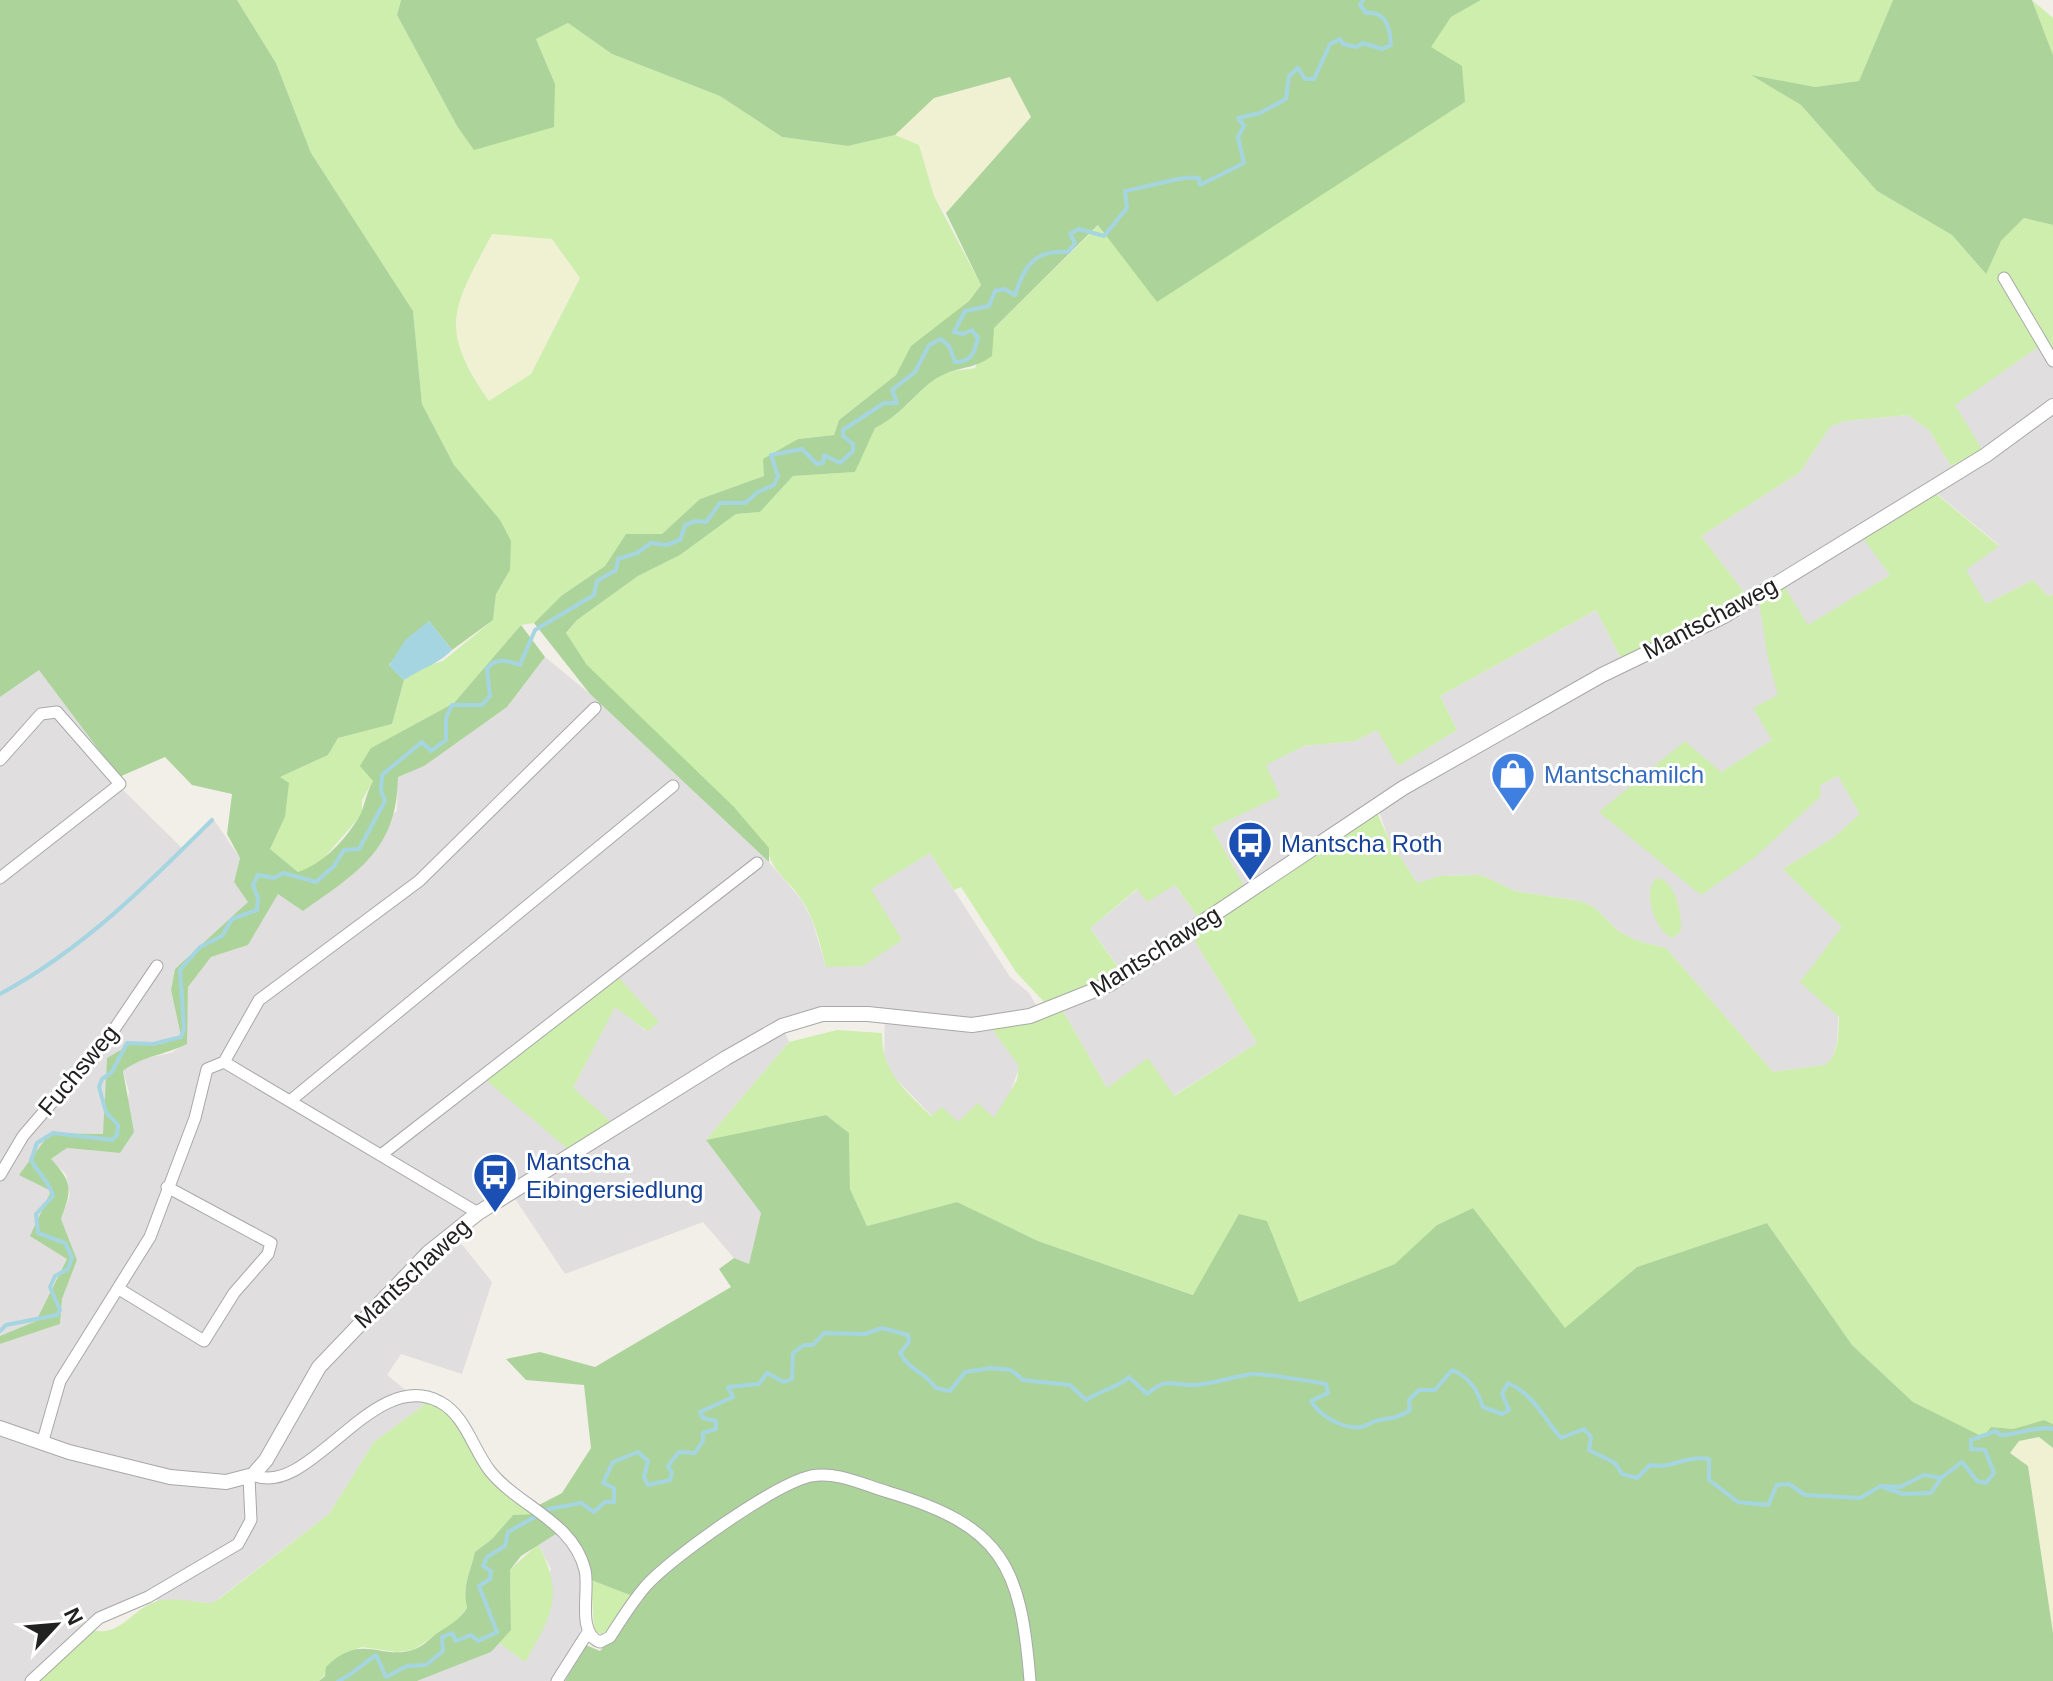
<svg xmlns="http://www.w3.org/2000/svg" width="2053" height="1681" font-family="Helvetica,sans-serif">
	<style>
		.residential { fill: #e0dede; fill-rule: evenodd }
		.farmland { fill: #f0f1d3 }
		.grass { fill: #cdeeac; fill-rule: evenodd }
		.forest { fill: #acd49a }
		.water { fill: #a6d5e2 }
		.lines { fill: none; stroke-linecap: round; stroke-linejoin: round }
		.stream { stroke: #a6d5e2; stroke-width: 4 }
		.minor-casing { stroke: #a8a8a8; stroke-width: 13 }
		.tertiary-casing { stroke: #a8a8a8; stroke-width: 16 }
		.minor { stroke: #fff; stroke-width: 11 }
		.tertiary { stroke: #fff; stroke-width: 14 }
		.labels { text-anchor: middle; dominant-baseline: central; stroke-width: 6; stroke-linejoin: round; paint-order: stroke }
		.street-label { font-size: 24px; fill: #212121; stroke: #fff }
		.shop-label { font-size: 24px; fill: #366cbe; stroke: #fff; text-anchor: start }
		.transit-label { font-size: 24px; fill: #164399; stroke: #fff; text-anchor: start }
	</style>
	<rect width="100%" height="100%" fill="#f2efe8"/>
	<path class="residential" d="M2044,343L2053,352V594L2049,597L2033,580L1986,604L1965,570L1999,545L1935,492L1929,481L1856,526L1890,575L1807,626L1746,595L1701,536L1800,472L1830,427L1845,421L1908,415L1929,430L1951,466L1982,449L1954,405Z
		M1759,602L1779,695L1772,740L1721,772L1599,812L1820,785L1838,776L1861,814L1833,838L1783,869L1842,927L1837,1043L1832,1060L1825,1065L1773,1072L1666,948L1638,941L1618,931L1594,907L1580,901L1515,891L1481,875L1440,876L1417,883L1388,838L1375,799L1244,886L1212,828L1279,796L1265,765L1304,746L1355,741L1377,730L1399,765L1457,730L1440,696L1596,610L1624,664Z
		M545,657L590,694L769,862L801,899L812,920L826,967L901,940L870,889L930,853L1010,977L1029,993L1037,1007L992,1029L1020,1066L1005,1105L994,1118L958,1123L932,1116L891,1074L884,1061L885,1010L821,1007L780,1020L789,1042L706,1140L761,1213L749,1265L734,1258L703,1222L565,1274L514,1197L472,1209L448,1227L492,1282L462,1374L401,1354L387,1375L424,1405L374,1442L329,1514L213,1603L157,1601L154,1594L114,1609L31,1681H0V1344L60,1324L62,1299L77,1260L61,1219L70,1195L66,1174L50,1160L67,1148L120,1153L129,1092L123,1071L137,1060L171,1053L186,1044L188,987L211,957L248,945L278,893L397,811L398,777L424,765L507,707ZM619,978L646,1031L615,1006L573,1088Z
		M39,669L119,777L122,789L183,849L212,817L240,858L234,882L249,902L175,969L171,990L181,1036L162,1044L134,1042L107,1058L104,1134L51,1133L20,1175L51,1191L68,1258L36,1321L0,1336V697Z
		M1174,884L1198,917L1196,943L1257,1043L1173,1096L1107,1088L1063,1011L1128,980L1090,928L1138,889Z
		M559,1532L567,1539L583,1573L582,1622L578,1639L586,1645L565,1681H417L491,1652L498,1642L524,1661L551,1569L538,1544Z"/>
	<path class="farmland" d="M1011,77L1031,117L946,213L934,196L919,145L895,135L933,98Z
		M492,234L552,239L580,277L531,374L488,402L455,342L458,299Z
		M2040,1437L2053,1448V1633L2028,1467L2010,1453L2019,1441Z"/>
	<path class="grass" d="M237,0H401L397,15L457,126L474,149L555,84L536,39L568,23L612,54L720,96L782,137L848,146L895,135L919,145L934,196L981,285L969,301L912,346L896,375L839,420L834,435L797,439L764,476L700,499L662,534H626L605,566L561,596L534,623L521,625L454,703L371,748L373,781L362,800V814L317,866L298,872L270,849L285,817L280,777L328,755L338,738L392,724L404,680L423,667L443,661L493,620L496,594L510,570L475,493L454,465L422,404L413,311L311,153L276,63ZM492,234L552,239L580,278L531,374L489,401C437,327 453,308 492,234Z
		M1481,0H1893L1859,81L1815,87L1753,76L1801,105L1877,191L1952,235L1985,273L2001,241L2024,218L2053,225V352L2044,343L1955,405L1982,449L1951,466L1929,430L1908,415L1845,421L1830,427L1800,472L1701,536L1746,595L1727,609L1621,658L1596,610L1440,696L1457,730L1398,766L1377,730L1355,741L1304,746L1266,765L1280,796L1212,828L1244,886L1198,917L1175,885L1147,902L1137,889L1090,928L1120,970L1046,1004L1016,972L961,887L954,890L930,853L871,889L902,940L863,966L826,967C820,944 815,920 802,900C790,881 770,871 768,848L587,665L566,634L577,620L638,576L680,555L736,514L760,512L793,476L855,472L874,428C905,414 917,388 944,374C953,370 966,370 975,368L994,328L1099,225L1390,150L1465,102L1430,47L1451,17Z
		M2032,0L2053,18V55Z
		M1934,492L1999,546L1966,570L1986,604L2033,580L2049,597L2053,594V1424L2044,1420L2013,1429L1991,1427L1983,1438L1913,1402L1852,1345L1767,1223L1637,1267L1565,1329L1473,1208L1437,1225L1396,1264L1298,1302L1267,1221L1194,1295L1038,1241L957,1202L867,1226L850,1189L849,1133L826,1115L706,1140L789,1042L837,1030L882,1033C881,1072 905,1090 931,1116L942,1107L958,1122L978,1103L994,1118L1017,1080L1019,1066L992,1029L1063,1011L1107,1088L1148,1058L1174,1096L1257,1043L1196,943L1195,934L1377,813L1388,838L1417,883L1440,876L1481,875L1515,891L1580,901L1594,907L1618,931L1638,941L1666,948L1773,1072L1825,1065C1840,1054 1838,1033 1839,1017L1800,982L1842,927L1783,869L1833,838L1860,814L1838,776L1820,785L1821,796L1754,858L1701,895L1599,812L1685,741L1721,772L1772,740L1753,708L1778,695L1768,659L1759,602L1784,586L1808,625L1890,575L1862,537Z
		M1657,878C1676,881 1682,914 1681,930L1673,938C1655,932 1641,890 1657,878Z
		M613,978H619L659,1022L647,1031L615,1007L573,1088L611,1122L568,1149L486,1080Z
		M419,1401L433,1404L448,1413L533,1514L513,1515L492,1539L475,1552C470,1574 462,1585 467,1608L455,1622L413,1650L397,1652L362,1647L345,1653L319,1681H40L93,1630C118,1638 133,1609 155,1602C173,1596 194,1603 212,1603L219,1599L329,1514L374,1442L424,1405Z
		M538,1544C565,1596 552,1615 525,1662L498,1642L511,1629L510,1570Z
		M591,1580L633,1596L610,1633L601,1634L594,1630Z"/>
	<path class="forest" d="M0,0H237L276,63L311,153L413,311L422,404L454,465L500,520L511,541L510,570L496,594L493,620L452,650L429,621L389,665L404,680L392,724L338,738L328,755L280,777L289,783L285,817L270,849L298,872C323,864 346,839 359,817C364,809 366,793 373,781L360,766L371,748L454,703L521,625L545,657L507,707L424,766L398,777C397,850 358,872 303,911L278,894L248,945L211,957L188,987L187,1044C165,1055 142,1056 123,1071L134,1132L120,1153L67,1148L51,1159C73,1183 72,1189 61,1219L77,1260L62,1299L60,1324L0,1344V1336L36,1321L67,1259L30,1236L51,1191L19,1175L50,1133L103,1134L107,1058L134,1042L162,1044L181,1036L171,990L175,969L248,902L234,882L240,858L227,834L232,794L192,785L165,757L119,777L39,670L0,697Z
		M401,0H1481L1451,17L1431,47L1462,66L1465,102L1157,302L1098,225L994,328L992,356C974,369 963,366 945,374C919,385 906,413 875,428L855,472L793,476L760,512L736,514L680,555L638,576L577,620L566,633L587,665L734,807L769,848V862L590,694L534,623L561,596L605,566L626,534H662L700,499L764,476L763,459L798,439L834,435L839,420L896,375L911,346L969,301L981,285L946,213L1031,117L1010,77L934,98L895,135L848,146L782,137L720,96L612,54L568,23L536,39L555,84L554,127L474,150L457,126L397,15Z
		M1893,0H2032L2053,55V225L2024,218L2001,241L1986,274L1952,235L1877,191L1801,105L1751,75L1815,87L1859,81Z
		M826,1115L849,1133L850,1189L867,1226L957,1202L1038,1241L1193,1295L1239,1214L1267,1221L1299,1302L1395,1264L1437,1225L1473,1208L1565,1328L1637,1267L1767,1223L1852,1345L1913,1402L1983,1437L1991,1427L2013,1429L2044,1420L2053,1424V1448L2039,1437L2019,1441L2010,1453L2028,1466L2053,1633V1681H565L586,1645L600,1651L643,1600L591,1580C587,1543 567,1527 539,1505L562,1493L591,1448L584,1385L526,1380L506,1359L540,1352L595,1367L731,1287L719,1269L734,1258L749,1264L761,1213L706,1140Z
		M533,1514L559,1532L521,1556L510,1570L511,1630L491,1652L417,1681H319L325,1676L326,1667C361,1632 379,1660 413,1650C424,1646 430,1638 439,1632C450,1625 459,1620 467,1608C462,1585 470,1574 475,1552L492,1539L513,1515Z"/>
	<path class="water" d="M429,621L452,650C439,664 420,669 404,680L389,666L405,640Z"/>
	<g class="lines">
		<path class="stream" d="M0,994C82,950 147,885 212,820
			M0,1331L6,1325L57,1315L60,1310L50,1287L55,1276L68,1269L72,1257L65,1243L38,1233L36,1214L53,1196C49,1180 38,1174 31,1160L37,1143L53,1133L112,1140L117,1135L118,1125L106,1112L99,1087L102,1079L112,1072L127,1043L153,1044L181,1037L184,1028L180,970L200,947L222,936L232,919L257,910L258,898L253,885L258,875L274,878L283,873L316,882L334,866L344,850L359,849L385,801L381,791L382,775L422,742L431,751L446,740V718L452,705H482L490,696L487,669C496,656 507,661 520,665L535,630L594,595L597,581L616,570L618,559L637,553L651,543L666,545L680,540L685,525L696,521L706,522L720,503H745L758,492L774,485L778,476L771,455L802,449L817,464L823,463L824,455L840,463L853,451V444L843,436V430L884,403H897L892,390L915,372L929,345L941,339L949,346L955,362C972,362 974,353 978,338L972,330L963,334L954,332L965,311L989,306L995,291L1004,289L1015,295C1024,266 1035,249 1068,252L1075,243L1070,234L1079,229L1104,236L1127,208L1125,191C1146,188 1181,175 1199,178L1200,185L1244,163L1238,137L1244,126L1238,118L1260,113L1286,99L1289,76L1298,68L1305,79H1314L1330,44L1340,39L1343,44L1357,47L1363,43L1382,49L1391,45C1390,27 1386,11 1366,13L1360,5L1363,0
			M1885,1488L1904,1494L1931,1493L1941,1478
			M338,1681C353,1675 362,1664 376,1655L386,1677L407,1666L426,1665L443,1651L442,1637L452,1633L456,1641L471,1635L478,1641L497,1632L479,1586L490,1579L491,1571L483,1566L487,1557L505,1546L508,1532L549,1509L581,1503L594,1512L605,1502H614V1488L603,1483L613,1462L638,1452L648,1461L644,1477L648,1485L670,1480L672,1473L668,1466L679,1452L695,1453L703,1441V1433L716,1429V1421L703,1418L700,1412L733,1397L728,1387L759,1384L767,1373L784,1382L792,1379L793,1353L804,1345H813L824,1333L865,1334L882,1328L908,1335L909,1342L900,1353C909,1370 925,1372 936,1388L950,1391L965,1372L991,1368L1011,1370L1023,1380L1070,1385L1086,1400C1101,1390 1117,1388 1129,1377L1147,1394C1167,1377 1169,1385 1192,1385C1212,1385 1233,1376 1253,1374C1260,1373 1316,1382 1326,1384L1328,1393L1311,1401C1319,1415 1343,1430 1361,1427C1367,1426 1373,1421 1379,1420C1392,1418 1398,1418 1410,1410L1409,1400L1419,1390H1435L1452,1370C1469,1377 1477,1389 1483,1407L1502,1414L1509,1410L1502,1394L1508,1383C1533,1394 1543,1417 1561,1438L1584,1429L1591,1437L1589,1450L1615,1463L1622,1474L1637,1478L1650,1465C1672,1469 1687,1455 1709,1459V1480L1738,1502L1768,1505L1777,1485L1789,1484L1805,1495L1860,1498L1881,1486L1900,1487L1924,1475L1941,1478L1962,1462L1977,1481L1986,1483L1994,1473L1985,1450L1971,1449V1440L1996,1431L2000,1435C2017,1435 2040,1425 2053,1429"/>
		<g class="minor-casing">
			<path id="minor" d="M2004,278L2053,361
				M0,760L41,714L57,712L120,784L0,878
				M224,1062L259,1000L419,881L595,708
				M290,1101L673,786
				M381,1155L757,863
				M0,1175L23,1136L111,1034L157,966
				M119,1289L204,1341L234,1293L268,1254L271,1243L167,1187
				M42,1444L60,1381L150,1237L195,1118L207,1069L224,1062L478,1213
				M253,1475C310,1500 373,1365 440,1402C465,1415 473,1449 490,1471C519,1507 573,1521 585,1570C590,1591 576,1633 600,1642L610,1637C621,1620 632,1602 645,1587C670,1558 775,1484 811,1476C837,1471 864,1485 888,1492C1002,1526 1021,1565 1030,1681
				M31,1681L99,1618L148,1597L238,1544L251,1520L249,1477
				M557,1681L588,1632"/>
		</g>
		<g class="tertiary-casing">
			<path id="tertiary" d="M0,1428L69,1452L170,1477L226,1482L253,1475L266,1460L319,1367L428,1253L478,1213L726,1058L782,1026L822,1014H868L972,1025L1030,1016L1110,984L1403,788L1602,675L1724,616L1986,455L2053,406"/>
		</g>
		<use href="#minor" class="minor"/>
		<use href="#tertiary" class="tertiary"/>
	</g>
	<defs>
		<g id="shop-pin" transform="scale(2.3)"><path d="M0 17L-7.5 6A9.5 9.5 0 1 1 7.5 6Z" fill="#3f7fe0" stroke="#fff"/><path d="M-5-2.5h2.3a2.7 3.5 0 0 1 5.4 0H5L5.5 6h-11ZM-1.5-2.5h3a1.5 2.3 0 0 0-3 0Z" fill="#fff"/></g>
		<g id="bus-pin" transform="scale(2.3)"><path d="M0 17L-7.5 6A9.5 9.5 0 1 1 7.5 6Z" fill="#1a4fb4" stroke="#fff"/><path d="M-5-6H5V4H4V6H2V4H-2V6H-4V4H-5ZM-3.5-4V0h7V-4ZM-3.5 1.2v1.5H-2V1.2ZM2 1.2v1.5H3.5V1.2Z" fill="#fff"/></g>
	</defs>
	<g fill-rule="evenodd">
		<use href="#shop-pin" x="1513" y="774"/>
		<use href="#bus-pin" x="1250" y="843"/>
		<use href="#bus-pin" x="495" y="1175"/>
	</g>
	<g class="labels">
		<g class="street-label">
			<text transform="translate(1710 618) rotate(-28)">Mantschaweg</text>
			<text transform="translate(1155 951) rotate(-32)">Mantschaweg</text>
			<text transform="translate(78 1070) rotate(-50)">Fuchsweg</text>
			<text transform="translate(412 1273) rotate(-43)">Mantschaweg</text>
		</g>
		<g class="shop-label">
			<text x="1544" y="774">Mantschamilch</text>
		</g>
		<g class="transit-label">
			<text x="1281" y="843">Mantscha Roth</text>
			<text x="526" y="1161">Mantscha<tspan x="526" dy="28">Eibingersiedlung</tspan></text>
		</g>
	</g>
	<g transform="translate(56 1625) rotate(64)" stroke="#ffffff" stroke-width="6" paint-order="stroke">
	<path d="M0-6L14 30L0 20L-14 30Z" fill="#212121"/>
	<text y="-12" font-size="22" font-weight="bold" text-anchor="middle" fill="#212121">N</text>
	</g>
</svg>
